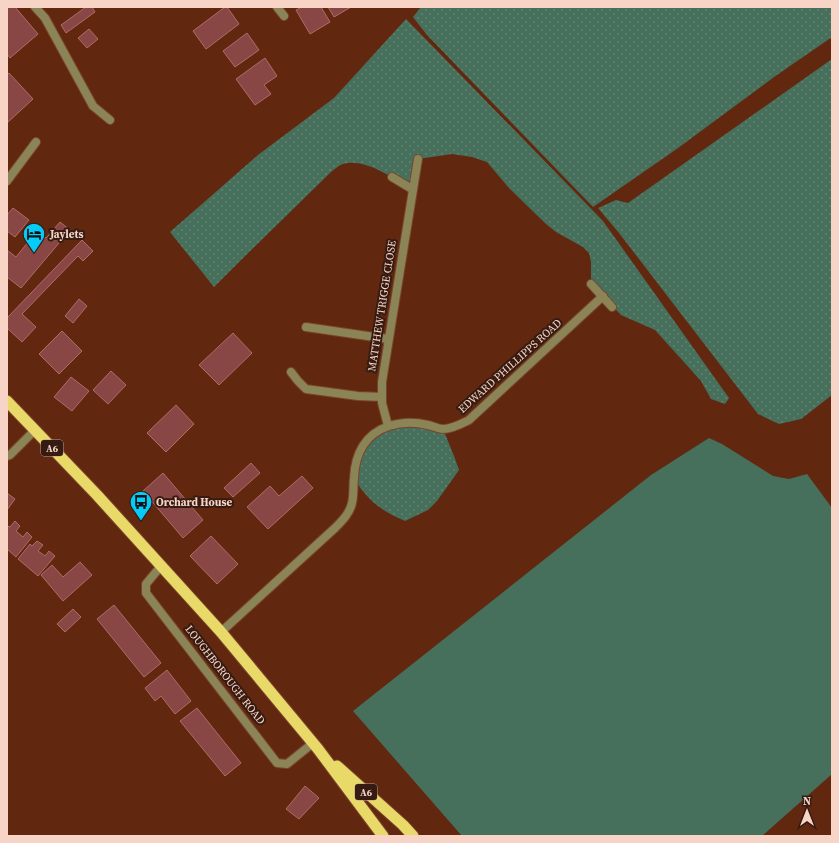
<svg xmlns="http://www.w3.org/2000/svg" width="839" height="843" font-family="'Source Serif 4',serif">
	<style>
		.grass { fill: url(#grass-dots) }
		.garden { fill: #47705c }
		.building { fill: #884645; stroke: #b16b68 }
		.lines { fill: none; stroke-linecap: round; stroke-linejoin: round }
		.service-casing { stroke: #79442c; stroke-width: 10 }
		.minor-casing { stroke: #79442c; stroke-width: 10 }
		.trunk-casing { stroke: #79442c; stroke-width: 13 }
		.service { stroke: #8a8456; stroke-width: 8 }
		.minor { stroke: #8a8456; stroke-width: 8 }
		.trunk { stroke: #e8d969; stroke-width: 11 }
		.labels { text-anchor: middle; dominant-baseline: central; stroke-width: 4; stroke-linejoin: round; paint-order: stroke }
		.shield { fill: #351b11; stroke: #be9c90; stroke-width: 1 }
		.shield-label { font-size: 10px; font-weight: bold; fill: #f8d4c6 }
		.poi-label { font-size: 11px; font-weight: bold; fill: #f8d4c6; stroke: #351b11; text-anchor: start }
		.street-label { font-size: 11px; fill: #f8d4c6; stroke: #351b11 }
	</style>
	<defs>
		<pattern id="grass-dots" width="8" height="8" patternUnits="userSpaceOnUse"><rect width="8" height="8" fill="#47705c"/><path d="M2 2h.1M6 6h.1" fill="none" stroke="#628472" stroke-width="1.8" stroke-linecap="round"/></pattern>
	</defs>
	<rect width="100%" height="100%" fill="#61280f"/>
	<path class="grass" d="M421,7H832V37L774,77L678,148L593,207L427,35L413,17Z
		M406,19L603,221L729,398L725,404L711,399L701,381L655,330L621,315L591,284V262L589,253L583,247L556,232L546,224L509,188L487,162L472,157L452,154L418,159L412,189C394,179 365,157 343,164C339,165 335,169 332,171L244,257L214,287L170,232L258,155L334,98Z
		M832,59V395L801,419L779,424L758,414L619,233L598,208L616,200L628,203Z
		M401,423L443,429L454,456L459,470L437,501L428,510L405,521C380,510 368,501 354,478L364,444Z"/>
	<path class="garden" d="M709,438L722,444L773,476L789,479L807,474L832,508V774L762,836H462L353,711L651,475Z"/>
	<path class="building" d="M7,7H15L38,34L10,58L7,54Z
		M86,7H92L95,12L66,33L61,25Z
		M225,7H227L239,24L206,49L193,31Z
		M302,7H321L330,22L310,34L296,10Z
		M328,7H351L334,17Z
		M89,29L98,39L87,48L78,38Z
		M247,33L259,50L235,67L223,51Z
		M265,58L277,76L264,85L271,94L255,105L236,79Z
		M9,73L33,99L7,123V75Z
		M13,208L29,220L15,237L7,231V215Z
		M60,222L70,230L21,288L7,277V250L16,257L37,231L46,238Z
		M82,240L93,251L83,261L78,256L22,314L36,327L22,342L7,328V318Z
		M79,299L87,306L73,323L65,316Z
		M62,331L82,351L59,374L39,354Z
		M233,333L252,353L219,385L199,365Z
		M111,371L126,385L108,404L93,390Z
		M71,377L89,391L72,411L54,397Z
		M176,405L194,424L166,452L147,433Z
		M251,463L260,473L233,497L224,488Z
		M163,473L203,520L183,538L143,491Z
		M302,476L313,488L268,529L247,507L270,486L279,496Z
		M7,493L15,499L7,510Z
		M15,521L20,526L16,531L23,537L27,532L32,537L16,557L7,549V526L10,527Z
		M211,536L238,564L217,584L190,556Z
		M37,541L43,545L38,551L45,556L49,551L55,556L38,576L18,559L30,544L32,546Z
		M80,562L92,575L63,601L41,575L52,565L63,577Z
		M114,605L161,663L144,677L97,619Z
		M73,609L81,617L65,632L57,624Z
		M167,670L191,701L175,714L161,696L155,701L145,688Z
		M197,708L241,763L225,776L180,721Z
		M305,786L319,798L299,819L286,809Z"/>
	<g class="lines">
		<g class="service-casing">
			<path id="service" d="M35,7L45,18L93,106L110,120
				M7,181L36,142
				M306,327L388,339
				M291,372L298,381L306,389L358,396L382,397"/>
		</g>
		<g class="minor-casing">
			<path id="minor" d="M277,7L284,16
				M392,177L412,189
				M591,284L612,307
				M388,426L382,403V382L418,159
				M7,456L10,455L35,430
				M161,566L146,584V593L277,763L287,764L313,743
				M221,632L335,528C342,521 350,513 352,503C354,495 353,486 354,478C355,454 365,434 389,426C401,422 416,422 428,425C433,426 438,429 443,429C452,429 461,424 469,420L603,296"/>
		</g>
		<g class="trunk-casing">
			<path id="trunk" d="M7,401L97,495L221,632L318,749L383,836
				M337,766L403,825L413,836"/>
		</g>
		<use href="#service" class="service"/>
		<use href="#minor" class="minor"/>
		<use href="#trunk" class="trunk"/>
	</g>
	<defs>
		<g id="hotel-pin" transform="scale(1.15)"><path d="M0 17L-7.5 6A9.5 9.5 0 1 1 7.5 6Z" fill="#05cbf9" stroke="#351b11"/><path d="M-6-4.5h1.5V1H6V5H4.5V3h-9V5H-6ZM-4 0a1.8 1.8 0 1 1 3.6 0ZM.5 0V-2.5h3Q6-2.5 6 0Z" fill="#111"/></g>
		<g id="bus-pin" transform="scale(1.15)"><path d="M0 17L-7.5 6A9.5 9.5 0 1 1 7.5 6Z" fill="#05cbf9" stroke="#351b11"/><path d="M-5-6H5V4H4V6H2V4H-2V6H-4V4H-5ZM-3.5-4V0h7V-4ZM-3.5 1.2v1.5H-2V1.2ZM2 1.2v1.5H3.5V1.2Z" fill="#111"/></g>
	</defs>
	<g fill-rule="evenodd">
		<use href="#hotel-pin" x="34" y="234"/>
		<use href="#bus-pin" x="141" y="502"/>
	</g>
	<g class="labels">
		<g class="shield">
			<rect x="41" y="440" width="22" height="16" rx="3"/>
			<rect x="355" y="784" width="22" height="16" rx="3"/>
		</g>
		<g class="shield-label">
			<text x="52" y="448">A6</text>
			<text x="366" y="792">A6</text>
		</g>
		<g class="poi-label">
			<text x="50" y="234">Jaylets</text>
			<text x="156" y="502">Orchard House</text>
		</g>
		<g class="street-label">
			<text transform="translate(382 306) rotate(-81)">MATTHEW TRIGGE CLOSE</text>
			<text transform="translate(510 366) rotate(-42)">EDWARD PHILLIPPS ROAD</text>
			<text transform="translate(225 675) rotate(52)">LOUGHBOROUGH ROAD</text>
		</g>
	</g>
	<rect width="839" height="843" fill="none" stroke="#f8d4c6" stroke-width="16"/>
	<g transform="translate(807 811)" stroke="#351b11" stroke-width="3" paint-order="stroke">
	<path d="M0-3L7 15L0 10L-7 15Z" fill="#f8d4c6"/>
	<text y="-6" font-size="11" font-weight="bold" text-anchor="middle" fill="#f8d4c6">N</text>
	</g>
</svg>
